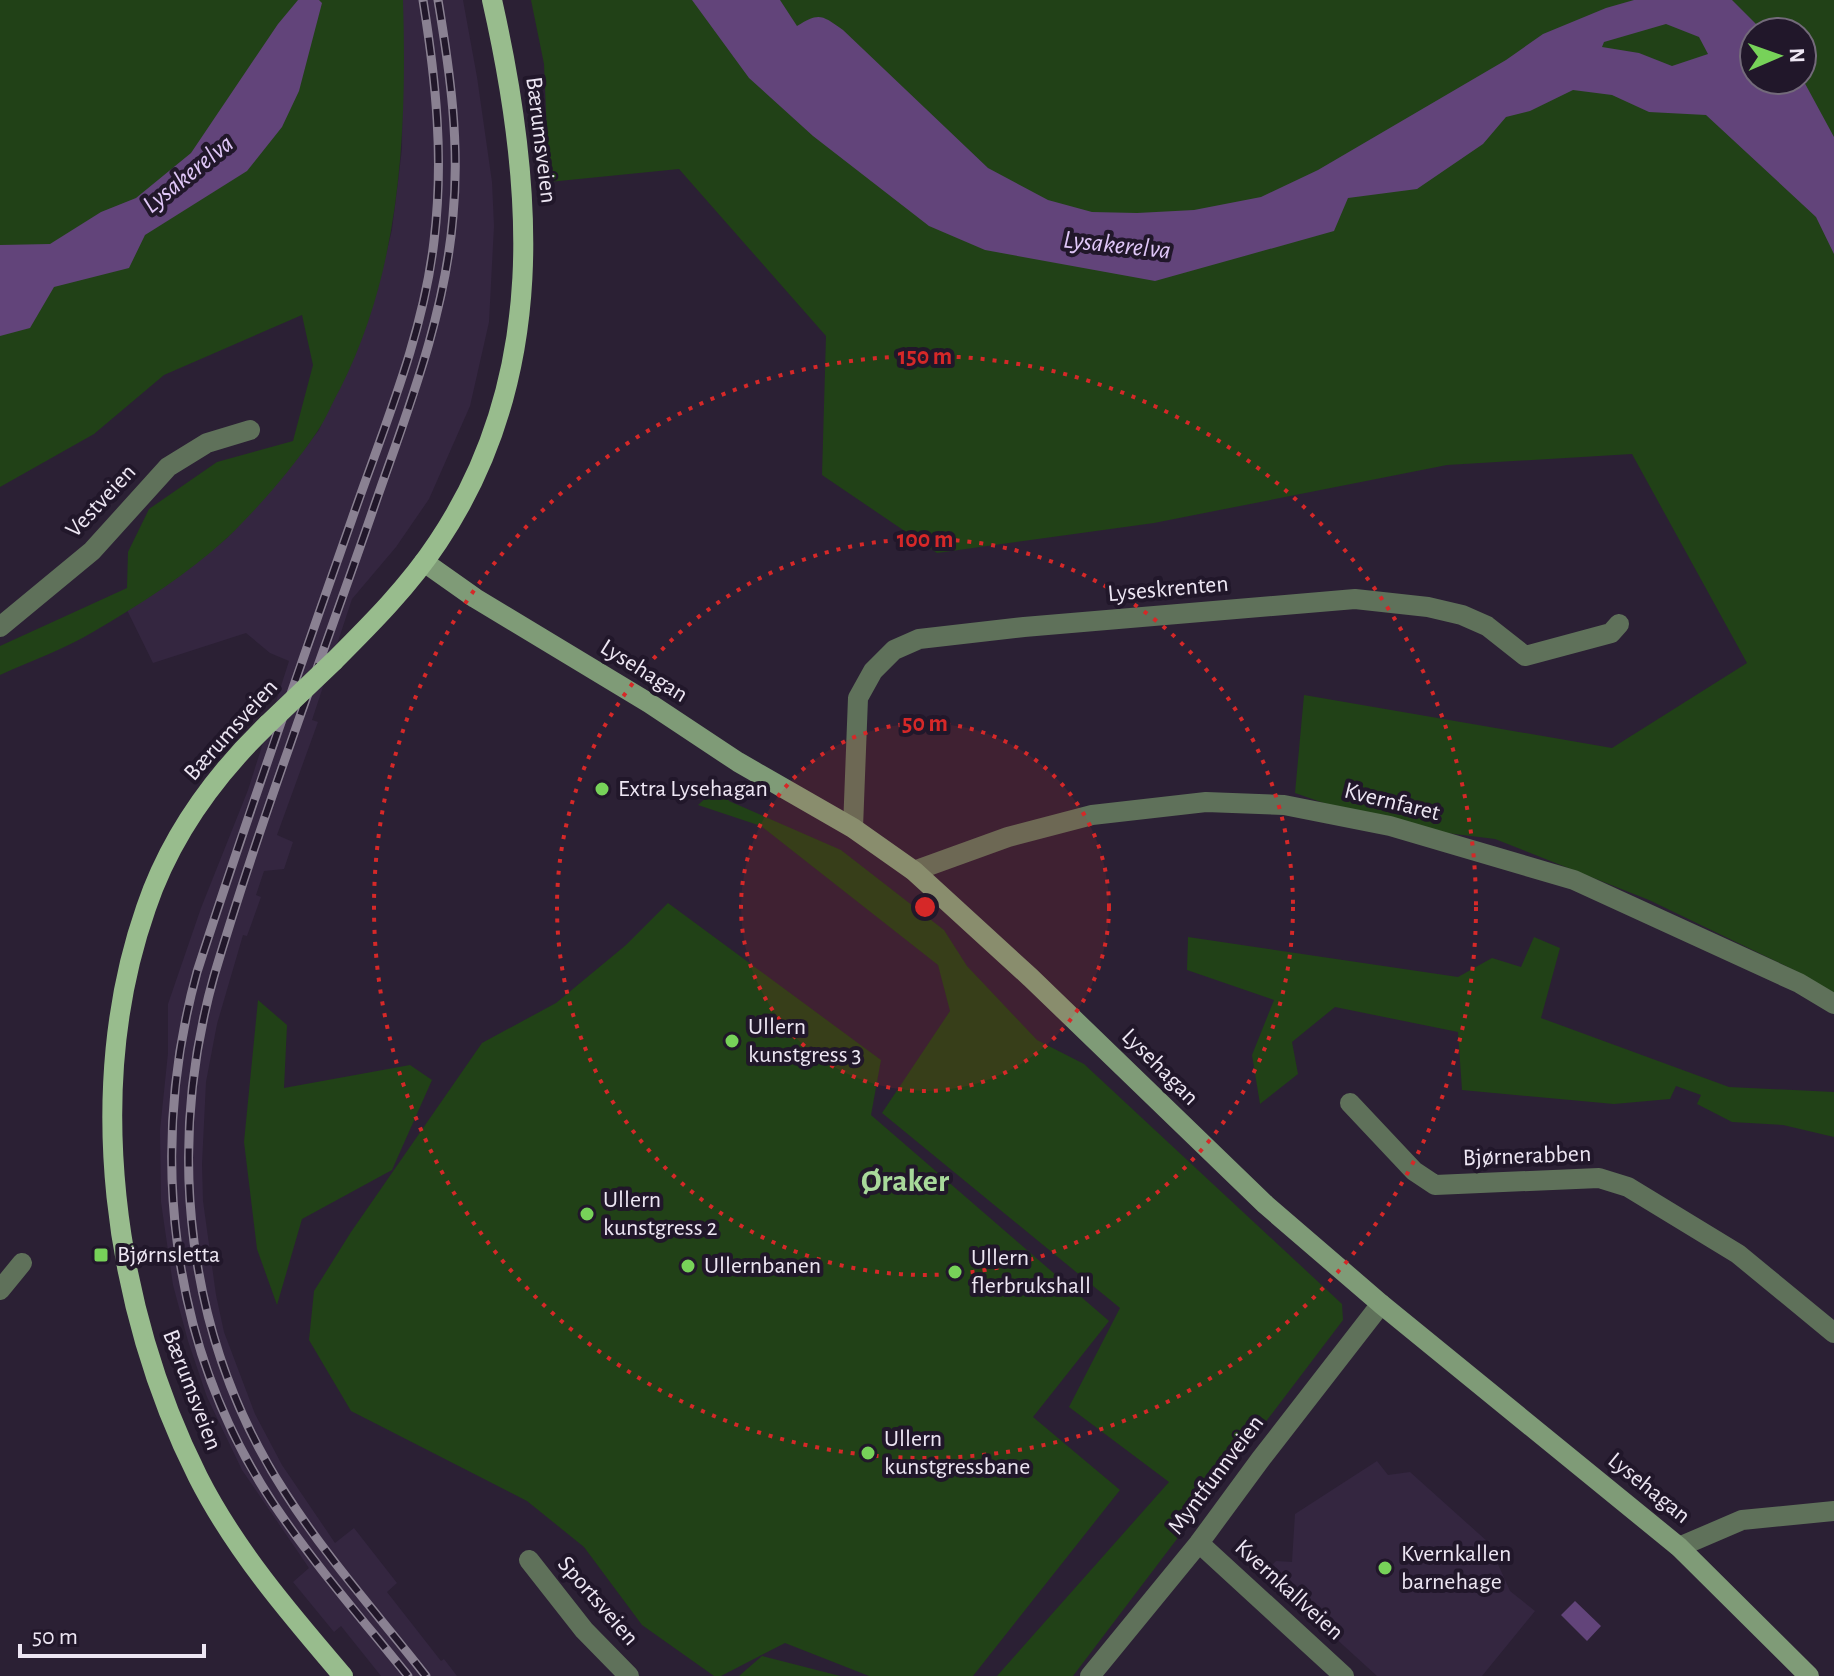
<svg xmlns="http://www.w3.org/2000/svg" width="1834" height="1676" font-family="'Alegreya Sans',sans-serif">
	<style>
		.built { fill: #342640 }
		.green { fill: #214117; fill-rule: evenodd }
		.water { fill: #62447a; fill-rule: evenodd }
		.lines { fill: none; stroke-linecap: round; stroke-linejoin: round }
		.street { stroke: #5f715a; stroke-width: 20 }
		.secondary { stroke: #7f9b77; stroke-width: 20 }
		.primary { stroke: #98bc8d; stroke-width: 20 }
		.rail-casing { stroke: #8a8192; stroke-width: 9 }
		.rail { stroke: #21172a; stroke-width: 6; stroke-dasharray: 18; stroke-linecap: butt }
		.primary-bridge { stroke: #98bc8d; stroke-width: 20 }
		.ring { fill: none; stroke: #d62828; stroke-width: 4; stroke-dasharray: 4 8 }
		.poi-dot { fill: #77d259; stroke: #21172a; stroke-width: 3 }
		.labels { text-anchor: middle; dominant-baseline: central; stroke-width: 8; stroke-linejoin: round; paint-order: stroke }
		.street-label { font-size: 24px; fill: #ede6f3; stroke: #21172a }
		.poi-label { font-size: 24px; fill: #ede6f3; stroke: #21172a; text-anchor: start }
		.water-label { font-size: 26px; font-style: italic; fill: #e0c7f8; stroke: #21172a }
		.district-label { font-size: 32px; font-weight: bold; fill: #a8d99a; stroke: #21172a }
		.centre { fill: #d62828; stroke: #21172a; stroke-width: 4 }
		.ring-label { font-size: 24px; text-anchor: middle; font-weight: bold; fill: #d62828; stroke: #21172a; stroke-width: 8; stroke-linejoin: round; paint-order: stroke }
	</style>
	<rect width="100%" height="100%" fill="#2b2034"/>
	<path class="built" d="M403,0H463L477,77L492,182L494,226L489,322L470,406L429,499L396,547L352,599L312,720L318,722L277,835L293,842L284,869L264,871L256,895L261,897L247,936L243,935L217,1024L206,1082L202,1164L203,1201L216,1295L224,1332L255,1414L282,1465L335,1543L354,1528L397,1583L387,1592L441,1661L444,1659L457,1676H381L341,1626L334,1632L293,1582L309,1568L242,1470L207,1397L188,1341L173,1285L161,1202L160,1130L168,1053V1004L201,908L248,790L289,661L270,653L246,633L153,663L127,610L175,579L227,538L287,471L319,430L377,291L392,230L402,149Z
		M1377,1461L1388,1475L1410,1472L1488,1542L1510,1591L1535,1611L1482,1676H1377L1264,1573L1276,1561L1292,1562L1295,1514Z"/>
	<path class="green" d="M0,0H403C407,132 401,269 340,389C332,403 326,419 317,432C292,469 259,507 227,538C188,574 139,605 93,632C64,649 31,661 0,675V646L127,588L128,552L149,509L217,462L293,441L313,365L302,315L164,375L94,434L0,487Z
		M531,0H1834V1002L1798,972L1649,900L1495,839L1390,826L1295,793L1304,695L1612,748L1747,663L1632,454L1447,465L1154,523L937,553L822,475L826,336L679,169L549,182L544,64ZM1754,32H1802V80H1754Z
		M721,784L729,801L841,850L944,930L967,966L1037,1040L1084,1064L1342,1304L1343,1320L1073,1676H997L1169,1482L1069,1407L1120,1308L882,1113L950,1011L938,965L761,826L698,805Z
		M668,903L881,1060L871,1115L1109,1321L1033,1417L1120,1490L973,1676H869L785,1643L721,1676H714L642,1625L584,1547L527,1501L351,1411L309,1340L314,1291L351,1232L482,1043L556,1003L626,945Z
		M1188,937L1458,977L1492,958L1521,967L1534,937L1560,948L1541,1018L1729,1087L1834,1092V1137L1783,1125L1732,1122L1697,1104L1701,1095L1676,1086L1670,1099L1614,1104L1462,1090L1458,1032L1335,1007L1292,1042L1298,1074L1260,1104L1252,1055L1274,1000L1187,970Z
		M258,1000L287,1025L284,1088L410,1065L432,1080L392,1170L302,1219L277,1305L257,1249L244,1142Z
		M762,1656L840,1676H739Z"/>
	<path class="water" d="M298,0H319L322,3L299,91L282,127L247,171L145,235L129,268L54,287L30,328L0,336V245L50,244L101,212L136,198L191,153L278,24Z
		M692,0H780L797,26C819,12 822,15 843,30L988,168L1048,200L1092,212L1137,213L1194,210L1261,197L1318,170L1506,60L1543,34L1606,8L1634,0H1732L1764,32H1754V80H1802V78L1834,137V254L1816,217L1706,115L1649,112L1612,95L1573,90L1530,111L1506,117L1483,144L1417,189L1348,198L1334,231L1155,281L985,250L929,226L813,136L749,78ZM1666,24L1699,37L1708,54L1672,66L1639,53L1602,47L1604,42Z
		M1575,1601L1601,1626L1587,1641L1561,1615Z"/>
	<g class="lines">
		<path class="street" d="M0,627L92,551L168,467L207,443L250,430
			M853,828L858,698L873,671L894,650L919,639L1024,627L1355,599L1428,607L1462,615L1487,626L1525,656L1611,633L1619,624
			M914,871L1008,837L1092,815L1206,802L1284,805L1390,826L1574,880L1799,983L1834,1004
			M1350,1103L1414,1171L1435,1185L1599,1178L1628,1187L1738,1254L1834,1333
			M0,1290L22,1263
			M1199,1543L1344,1676
			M1679,1547L1742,1520L1834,1511
			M529,1560L584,1630L629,1676
			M1090,1676L1199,1543L1260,1460L1381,1304"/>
		<path class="secondary" d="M424,562L475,598L649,703L738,762L853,828L914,871L1031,978L1266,1205L1381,1304L1679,1547L1809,1676"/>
		<path class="primary" d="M334,661C371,624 409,586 438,542C549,376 534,185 492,0
			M268,724C215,775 170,837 146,908C83,1088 113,1308 198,1477C235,1550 290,1614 343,1676"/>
		<g class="rail-casing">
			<path id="rail" d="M408,1676C362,1619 314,1564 273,1503C169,1346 148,1151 197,972C246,820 299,670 352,519C383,429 423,337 434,241C444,159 436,81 423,0
				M426,1676C379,1616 327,1558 286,1494C186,1340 165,1151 214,976C261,818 320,663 374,507C407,412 445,317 453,216C460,143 450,72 438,0"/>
		</g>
		<use href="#rail" class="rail"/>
		<path class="primary-bridge" d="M268,724L334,661"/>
	</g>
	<circle cx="925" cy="907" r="184" fill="#d62828" fill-opacity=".12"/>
	<g class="ring">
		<circle cx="925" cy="907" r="184"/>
		<circle cx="925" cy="907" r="368"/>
		<circle cx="925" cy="907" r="551"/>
	</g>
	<g class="poi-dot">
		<circle cx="602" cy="789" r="8"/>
		<circle cx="732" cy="1041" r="8"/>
		<circle cx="587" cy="1214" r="8"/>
		<rect x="93" y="1247" width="16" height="16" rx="4"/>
		<circle cx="688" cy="1266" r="8"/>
		<circle cx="955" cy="1272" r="8"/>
		<circle cx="868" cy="1453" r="8"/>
		<circle cx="1385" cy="1568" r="8"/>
	</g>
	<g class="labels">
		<g class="street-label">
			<text transform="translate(541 140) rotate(83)">Bærumsveien</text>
			<text transform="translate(101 501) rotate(-47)">Vestveien</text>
			<text transform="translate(1168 589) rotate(-5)">Lyseskrenten</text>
			<text transform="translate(644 671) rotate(32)">Lysehagan</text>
			<text transform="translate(231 730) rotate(-48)">Bærumsveien</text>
			<text transform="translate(1392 802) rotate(14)">Kvernfaret</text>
			<text transform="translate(1160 1067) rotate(45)">Lysehagan</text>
			<text transform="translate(1527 1156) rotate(-2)">Bjørnerabben</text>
			<text transform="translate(192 1390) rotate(69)">Bærumsveien</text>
			<text transform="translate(1216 1475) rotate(-53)">Myntfunnveien</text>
			<text transform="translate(1649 1488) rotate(39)">Lysehagan</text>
			<text transform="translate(1289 1590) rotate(42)">Kvernkallveien</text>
			<text transform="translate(598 1601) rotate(49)">Sportsveien</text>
		</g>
		<g class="poi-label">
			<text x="618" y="789">Extra Lysehagan</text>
			<text x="748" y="1027">Ullern<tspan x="748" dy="28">kunstgress 3</tspan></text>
			<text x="603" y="1200">Ullern<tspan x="603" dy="28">kunstgress 2</tspan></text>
			<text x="117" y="1255">Bjørnsletta</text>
			<text x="971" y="1258">Ullern<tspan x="971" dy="28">flerbrukshall</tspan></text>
			<text x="704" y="1266">Ullernbanen</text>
			<text x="884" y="1439">Ullern<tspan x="884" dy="28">kunstgressbane</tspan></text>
			<text x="1401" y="1554">Kvernkallen<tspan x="1401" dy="28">barnehage</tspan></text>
		</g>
		<g class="water-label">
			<text transform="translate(188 174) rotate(-39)">Lysakerelva</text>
			<text transform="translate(1117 245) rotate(6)">Lysakerelva</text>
		</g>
		<g class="district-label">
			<text x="905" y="1181">Øraker</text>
		</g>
	</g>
	<circle cx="925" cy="907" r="12" class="centre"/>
	<g class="ring-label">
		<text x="925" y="364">150 m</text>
		<text x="925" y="547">100 m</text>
		<text x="925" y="731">50 m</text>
	</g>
	<g transform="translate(1778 56) rotate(88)"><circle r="38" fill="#21172a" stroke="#736a7a" stroke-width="2"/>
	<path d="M0-6L14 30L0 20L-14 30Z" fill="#77d259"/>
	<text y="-12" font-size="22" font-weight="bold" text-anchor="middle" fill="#ede6f3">N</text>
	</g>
	<path d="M20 1644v12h184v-12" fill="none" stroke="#ede6f3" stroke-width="4"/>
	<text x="32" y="1644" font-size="24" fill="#ede6f3" stroke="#21172a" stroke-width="6" paint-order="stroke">50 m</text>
</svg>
